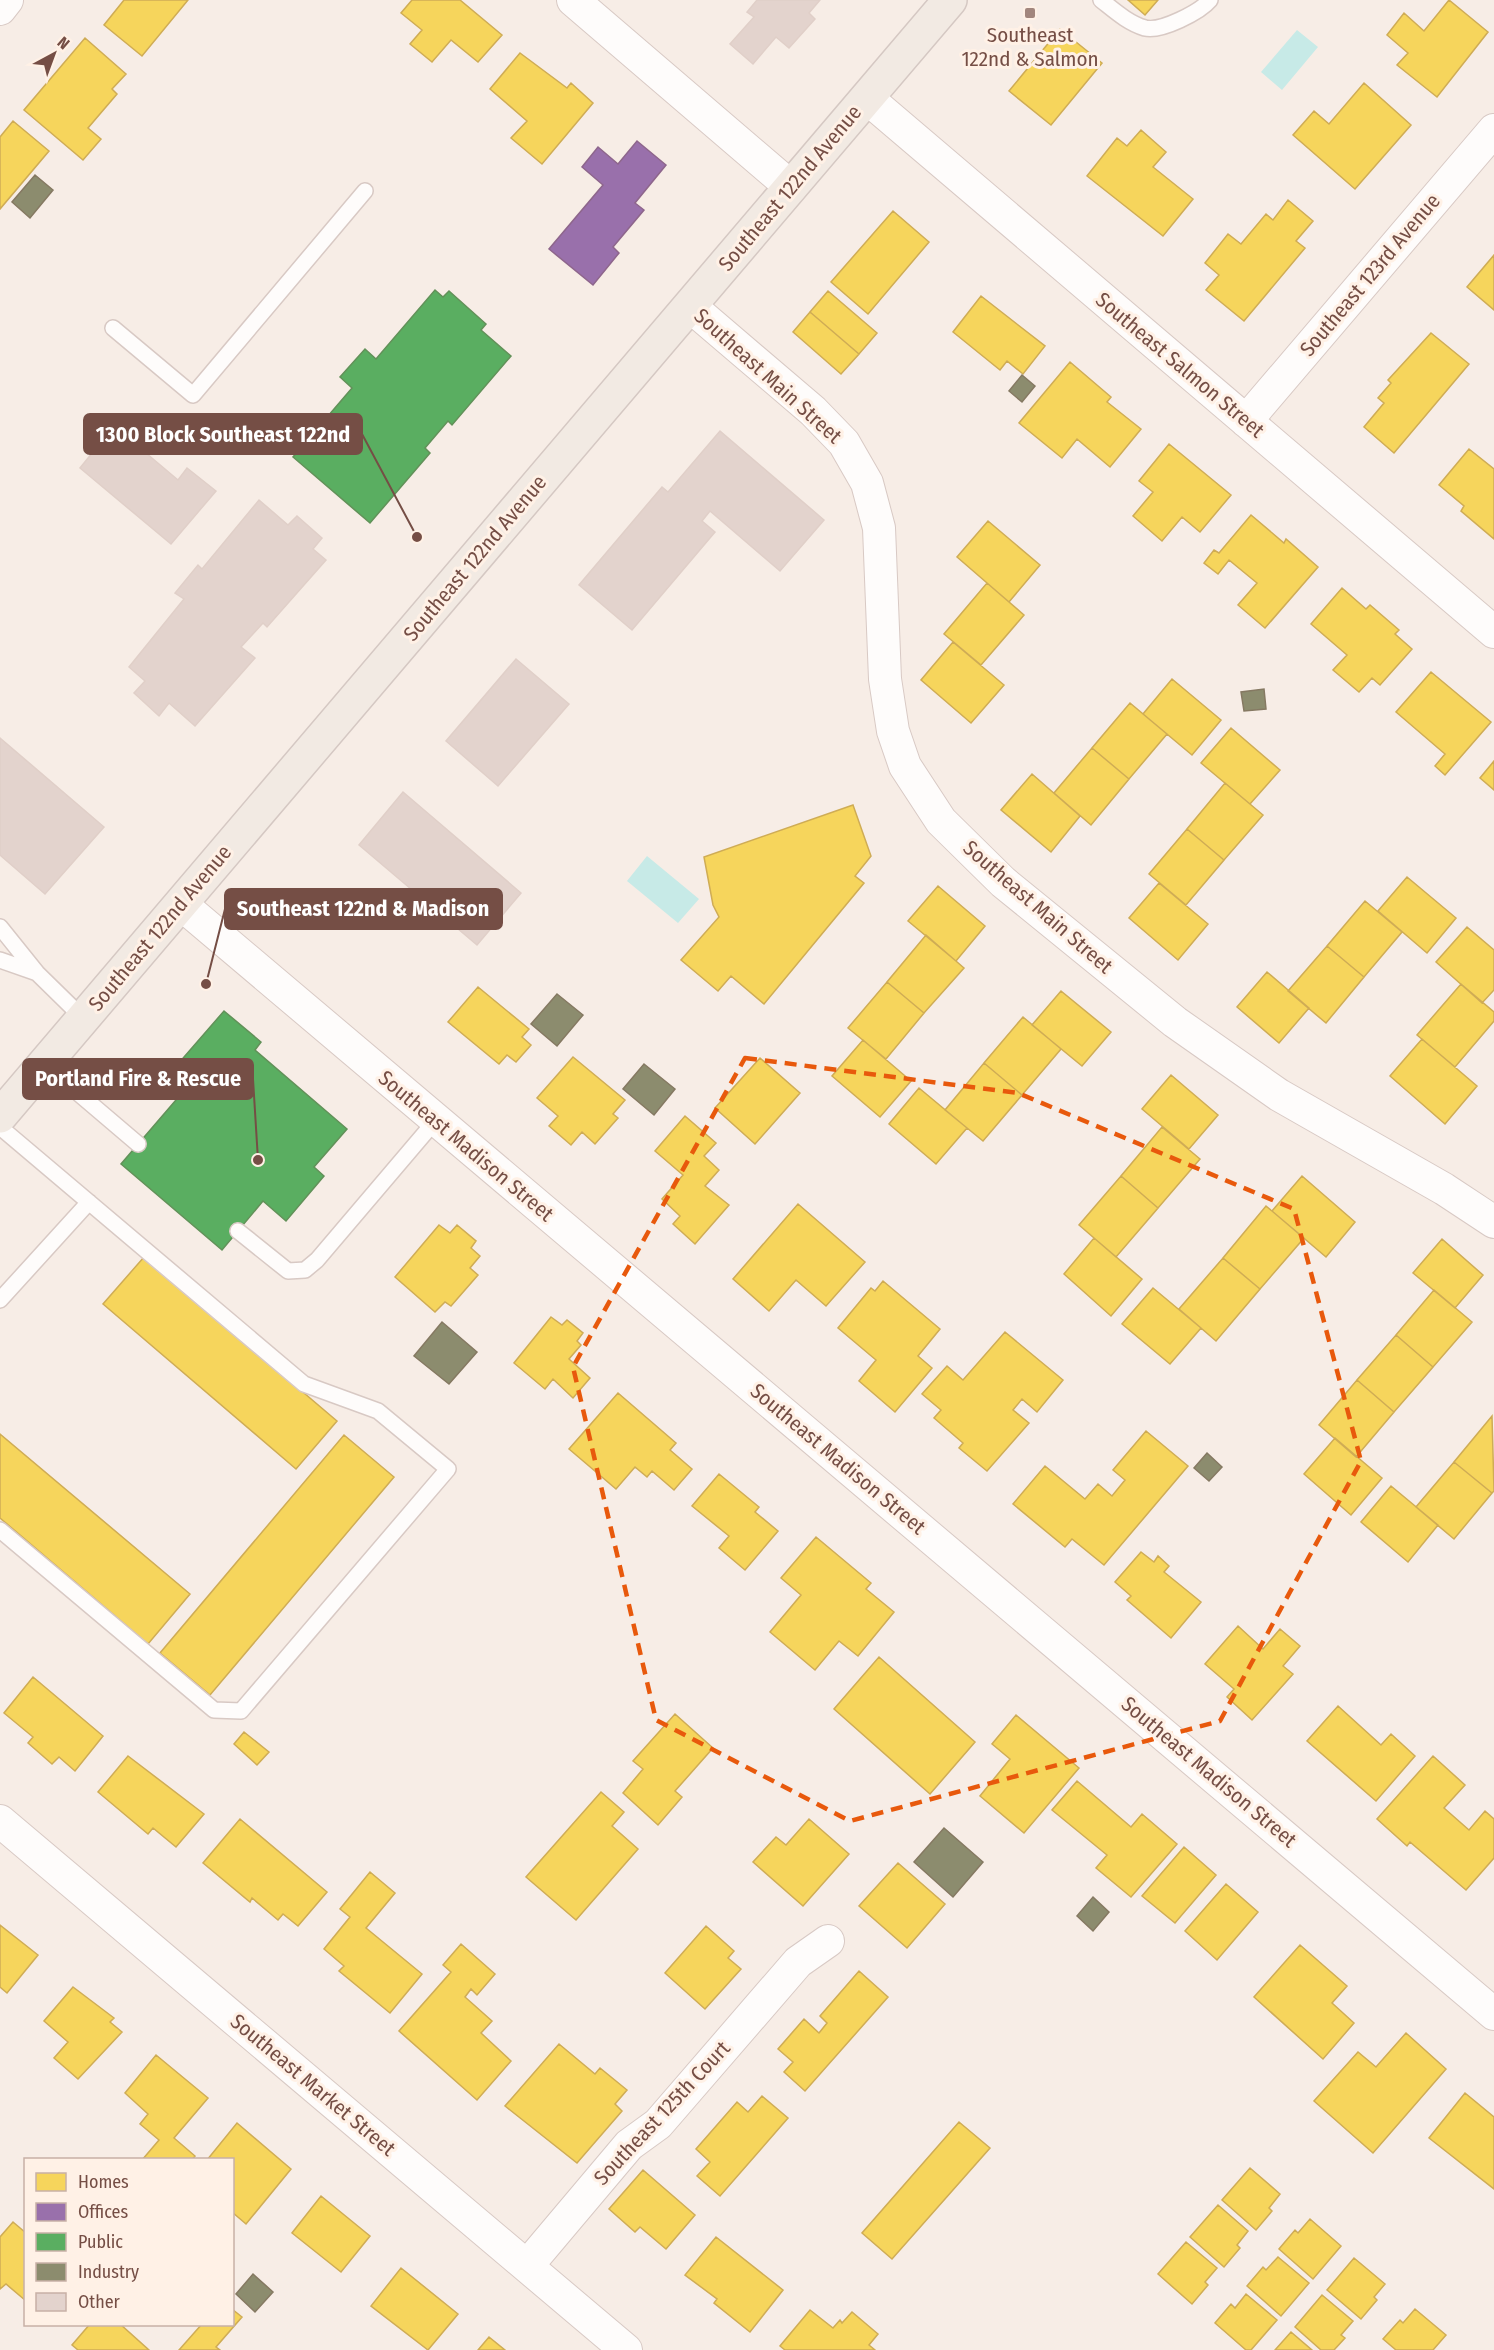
<svg xmlns="http://www.w3.org/2000/svg" width="1494" height="2350" font-family="'Fira Sans Condensed',sans-serif">
	<style>
		.water { fill: #c7eae7 }
		.homes { fill: #f6d55c; stroke: #cfac55; stroke-width: 1.5 }
		.offices { fill: #9970ab; stroke: #8e668c; stroke-width: 1.5 }
		.public { fill: #5aae61; stroke: #629159; stroke-width: 1.5 }
		.industry { fill: #8c8c6e; stroke: #857962; stroke-width: 1.5 }
		.building { fill: #e3d3cd; stroke: #e0cfc8; stroke-width: 1.5 }
		.lines { fill: none; stroke-linecap: round; stroke-linejoin: round }
		.lane-casing { stroke: #d8c9c4; stroke-width: 18 }
		.street-casing { stroke: #d8c9c4; stroke-width: 34 }
		.primary-casing { stroke: #d5c8c3; stroke-width: 36 }
		.lane { stroke: #fefcfb; stroke-width: 15 }
		.street { stroke: #fefcfb; stroke-width: 32 }
		.primary { stroke: #f2eae3; stroke-width: 33 }
		.marked { fill: none; stroke: #e8590c; stroke-width: 4.5; stroke-dasharray: 12 8; stroke-linejoin: round }
		.poi-dot { fill: #a2867d; stroke: #fff1e6; stroke-width: 2 }
		.labels { text-anchor: middle; dominant-baseline: central; stroke-width: 6; stroke-linejoin: round; paint-order: stroke }
		.poi-label { font-size: 21px; fill: #754e45; stroke: #fff1e6 }
		.street-label { font-size: 21px; fill: #754e45; stroke: #fff1e6 }
		.leader { fill: none; stroke: #754e45; stroke-width: 2 }
		.callout-dot { fill: #754e45; stroke: #fff1e6; stroke-width: 2 }
		.callout { fill: #754e45; stroke: #754e45; stroke-width: 2 }
		.callout-label { font-size: 22px; text-anchor: middle; font-weight: bold; fill: #fff }
	</style>
	<rect width="100%" height="100%" fill="#f7ede6"/>
	<path class="water" d="M1297,30L1318,47L1282,90L1261,72Z
		M647,856L699,899L678,923L627,881Z"/>
	<path class="homes" d="M124,0H188L142,56L104,25Z
		M412,0H460L502,35L478,62L451,40L432,62L410,44L422,30L401,13Z
		M1128,0H1158L1145,15Z
		M1449,0L1488,32L1437,97L1397,65L1408,53L1387,35L1404,13L1424,31Z
		M1060,29L1102,63L1051,125L1009,91Z
		M85,38L126,74L112,89L117,94L88,128L101,139L83,160L24,110Z
		M520,53L567,88L571,83L593,103L542,164L511,138L527,121L490,89Z
		M1364,83L1411,125L1355,189L1293,135L1314,111L1329,124Z
		M13,121L49,151L0,209V137Z
		M1141,130L1166,152L1153,167L1193,199L1163,236L1087,176L1117,138L1127,146Z
		M1288,200L1313,221L1296,241L1305,248L1244,321L1206,290L1219,275L1205,263L1228,234L1241,244L1266,214L1273,220Z
		M893,211L929,242L868,314L831,282Z
		M1494,255V310L1467,287Z
		M828,291L877,333L859,354L810,312Z
		M981,296L1045,346L1023,374L1007,361L1000,370L953,332Z
		M810,312L859,354L841,374L793,332Z
		M1431,333L1469,364L1394,453L1364,427L1384,403L1378,398L1391,383L1388,380Z
		M1070,362L1111,397L1107,402L1141,429L1110,467L1077,439L1062,458L1019,423Z
		M1169,444L1231,495L1200,532L1182,517L1162,541L1133,516L1153,492L1139,481Z
		M1469,449L1494,469V539L1461,511L1464,506L1439,485Z
		M1251,515L1284,543L1286,539L1318,567L1265,628L1238,605L1257,583L1229,560L1218,574L1204,563L1214,550L1219,553Z
		M988,521L1040,565L1009,602L957,557Z
		M987,583L1024,615L981,665L944,634Z
		M1342,588L1366,609L1370,605L1399,630L1395,634L1412,649L1380,685L1372,678L1359,692L1333,670L1347,655L1311,624Z
		M953,642L1004,685L971,723L921,680Z
		M1431,672L1491,722L1445,775L1435,766L1445,754L1396,712Z
		M1172,679L1221,720L1192,755L1143,714Z
		M1130,703L1167,734L1129,779L1092,748Z
		M1231,728L1280,770L1250,804L1201,763Z
		M1092,748L1129,779L1091,825L1054,793Z
		M1494,761V790L1480,778Z
		M1032,774L1080,816L1051,852L1001,810Z
		M1225,783L1263,815L1224,860L1187,829Z
		M853,805L871,856L855,876L864,883L764,1004L731,976L718,991L681,960L719,917L713,905L704,857Z
		M1187,829L1224,860L1186,905L1149,874Z
		M1407,877L1456,918L1427,953L1378,911Z
		M1159,883L1208,924L1178,960L1129,918Z
		M938,886L985,926L956,961L908,921Z
		M1365,901L1402,932L1364,977L1327,946Z
		M1467,927L1494,950V990L1482,1003L1436,962Z
		M926,935L964,968L924,1013L887,982Z
		M1327,946L1364,977L1326,1023L1288,991Z
		M1267,972L1309,1008L1279,1043L1237,1007Z
		M887,982L924,1013L886,1059L848,1028Z
		M1461,984L1494,1012V1021L1455,1067L1417,1035Z
		M478,987L529,1029L522,1037L531,1045L516,1062L507,1055L499,1064L448,1022Z
		M1061,991L1111,1032L1082,1066L1032,1025Z
		M1023,1017L1061,1049L1022,1095L984,1063Z
		M1422,1039L1477,1086L1445,1124L1390,1076Z
		M863,1040L911,1081L880,1117L832,1076Z
		M573,1057L625,1100L613,1114L618,1118L595,1144L582,1132L571,1145L549,1126L558,1116L537,1098Z
		M760,1058L800,1093L755,1144L715,1108Z
		M984,1063L1022,1095L983,1141L945,1110Z
		M1171,1075L1218,1115L1189,1149L1142,1109Z
		M919,1088L967,1128L936,1164L889,1124Z
		M685,1116L716,1143L704,1156L719,1170L705,1186L729,1205L695,1244L673,1224L680,1216L662,1199L683,1175L655,1151Z
		M1162,1127L1200,1159L1158,1208L1121,1176Z
		M1121,1176L1158,1208L1116,1257L1079,1225Z
		M1302,1176L1355,1222L1326,1257L1272,1211Z
		M798,1204L865,1262L826,1306L796,1280L769,1311L733,1279Z
		M1266,1206L1304,1238L1260,1289L1223,1258Z
		M439,1225L450,1233L457,1225L476,1241L471,1248L480,1256L470,1268L478,1275L451,1306L445,1302L435,1312L395,1277Z
		M1094,1238L1142,1279L1111,1316L1064,1274Z
		M1442,1239L1483,1275L1455,1308L1413,1273Z
		M144,1257L337,1421L296,1469L103,1304Z
		M1223,1258L1260,1289L1216,1341L1179,1309Z
		M883,1281L940,1329L918,1356L932,1368L895,1412L859,1381L876,1360L838,1328L871,1288L875,1291Z
		M1153,1288L1201,1328L1170,1364L1122,1324Z
		M1434,1290L1472,1322L1433,1367L1396,1335Z
		M551,1317L562,1325L567,1320L583,1333L577,1341L581,1345L569,1359L590,1378L573,1398L553,1379L545,1389L514,1363Z
		M1005,1332L1063,1380L1037,1412L1022,1399L1013,1410L1029,1423L987,1471L959,1448L963,1443L934,1418L941,1410L922,1394L947,1366L963,1380Z
		M1396,1335L1433,1367L1394,1412L1357,1380Z
		M1357,1380L1394,1412L1356,1457L1319,1425Z
		M618,1393L676,1443L670,1450L692,1469L674,1490L652,1471L647,1477L635,1467L616,1489L569,1449Z
		M1492,1416L1494,1491L1492,1493L1454,1462Z
		M1146,1431L1188,1466L1104,1565L1072,1539L1065,1547L1013,1504L1045,1466L1085,1499L1098,1484L1112,1496L1125,1480L1113,1470Z
		M0,1434L190,1594L148,1644L0,1518Z
		M344,1435L394,1477L210,1695L160,1653Z
		M1335,1438L1382,1478L1351,1515L1304,1474Z
		M1454,1462L1492,1493L1454,1539L1416,1507Z
		M719,1474L759,1507L755,1512L778,1531L745,1570L719,1548L729,1536L692,1506Z
		M1391,1486L1438,1525L1408,1562L1361,1522Z
		M816,1537L871,1583L866,1589L894,1612L858,1656L839,1641L815,1670L770,1632L801,1595L781,1578Z
		M1141,1552L1154,1562L1158,1556L1169,1566L1164,1572L1201,1602L1171,1638L1127,1600L1131,1596L1115,1582Z
		M1238,1626L1263,1649L1280,1629L1300,1646L1283,1666L1293,1674L1252,1720L1227,1697L1234,1689L1205,1664Z
		M879,1657L975,1742L930,1794L834,1709Z
		M33,1677L103,1736L75,1771L59,1757L52,1764L28,1743L33,1737L4,1713Z
		M1338,1706L1381,1745L1391,1734L1415,1756L1376,1801L1307,1741Z
		M675,1714L713,1748L675,1791L682,1797L658,1825L623,1793L643,1769L633,1761Z
		M1016,1715L1079,1768L1024,1833L980,1796L1010,1759L992,1744Z
		M244,1732L269,1752L257,1765L234,1744Z
		M128,1756L204,1814L176,1847L153,1828L148,1834L98,1792Z
		M1433,1756L1465,1785L1444,1808L1469,1830L1485,1811L1494,1819V1858L1466,1890L1410,1842L1407,1846L1377,1819Z
		M1077,1781L1131,1827L1142,1814L1177,1844L1131,1897L1096,1868L1107,1855L1052,1810Z
		M601,1792L624,1812L612,1826L638,1849L576,1920L526,1877Z
		M240,1819L327,1892L298,1926L283,1914L278,1920L252,1898L250,1902L203,1863Z
		M809,1819L849,1854L803,1906L753,1862L776,1837L786,1845Z
		M1184,1847L1216,1875L1175,1923L1142,1896Z
		M898,1863L945,1904L907,1948L859,1906Z
		M370,1872L395,1893L366,1928L422,1974L390,2013L339,1971L344,1966L324,1949L350,1917L340,1909Z
		M1226,1884L1258,1912L1217,1960L1185,1931Z
		M0,1925L38,1955L7,1993L0,1987Z
		M706,1926L734,1951L728,1958L741,1969L705,2009L665,1973Z
		M461,1944L495,1974L477,1995L471,1989L465,1997L492,2021L481,2033L511,2061L477,2100L399,2031L451,1972L443,1965Z
		M1300,1945L1347,1986L1332,2003L1354,2023L1323,2059L1254,1997Z
		M859,1971L888,1997L805,2091L784,2072L793,2062L778,2049L804,2019L819,2033L827,2023L820,2016Z
		M73,1987L114,2018L110,2022L122,2032L78,2079L54,2058L68,2042L44,2021Z
		M1406,2033L1446,2069L1373,2153L1314,2101L1358,2052L1376,2067Z
		M559,2044L595,2074L600,2068L627,2090L615,2104L622,2111L577,2163L505,2106Z
		M156,2055L208,2098L174,2138L195,2156L192,2160H142L159,2140L140,2124L148,2114L125,2093Z
		M1465,2093L1494,2117V2189L1429,2138Z
		M762,2096L788,2118L720,2196L697,2176L710,2162L696,2149L737,2102L748,2112Z
		M959,2122L990,2148L892,2259L862,2233Z
		M237,2123L291,2169L246,2224L232,2212V2160H207Z
		M1250,2168L1280,2194L1269,2208L1272,2211L1256,2230L1222,2200Z
		M643,2170L695,2215L666,2249L640,2227L635,2232L609,2209Z
		M321,2196L370,2236L341,2272L292,2233Z
		M1218,2205L1248,2231L1237,2245L1240,2248L1224,2267L1190,2237Z
		M1310,2219L1341,2246L1313,2279L1279,2249L1295,2230L1298,2233Z
		M13,2222L26,2233V2301L6,2284L0,2289V2237Z
		M716,2237L783,2290L750,2332L714,2303L717,2299L685,2275Z
		M1186,2242L1217,2268L1205,2282L1208,2285L1192,2304L1158,2274Z
		M1278,2257L1309,2283L1281,2316L1247,2286L1263,2267L1266,2270Z
		M1354,2258L1385,2284L1374,2297L1377,2300L1361,2319L1327,2290Z
		M401,2268L458,2314L428,2350L371,2306Z
		M1246,2294L1277,2320L1251,2350H1246L1215,2323L1231,2304L1235,2308Z
		M1322,2295L1353,2321L1341,2335L1345,2338L1334,2350H1321L1295,2327Z
		M232,2309L242,2317L216,2347L220,2350H179L202,2324H232Z
		M1415,2309L1446,2335L1433,2350H1396L1383,2339L1400,2320L1403,2323Z
		M810,2310L833,2328L840,2320L842,2323L852,2312L878,2334L869,2345L875,2350H785L780,2346Z
		M90,2324H120L149,2350H78L72,2345Z
		M1291,2332L1312,2350H1275Z
		M489,2337L505,2350H478Z"/>
	<path class="offices" d="M637,141L666,165L635,203L644,210L613,247L619,253L593,285L549,249L603,185L582,167L598,147L618,164Z"/>
	<path class="public" d="M435,290L443,297L449,291L486,324L481,330L511,356L452,425L448,421L425,448L430,453L370,523L293,457L352,388L340,377L365,349L376,359Z
		M224,1011L261,1042L255,1050L347,1129L314,1167L324,1176L286,1221L263,1201L222,1250L121,1164L182,1093L165,1079Z"/>
	<path class="industry" d="M35,175L53,190L30,218L12,202Z
		M1022,375L1035,386L1022,402L1009,391Z
		M1264,689L1266,709L1244,711L1241,692Z
		M557,994L583,1015L557,1046L531,1024Z
		M644,1064L675,1089L654,1115L623,1089Z
		M442,1322L477,1352L449,1384L414,1356Z
		M1207,1453L1222,1467L1209,1481L1194,1468Z
		M944,1828L983,1862L953,1897L914,1862Z
		M1093,1897L1109,1912L1093,1931L1077,1916Z
		M253,2274L273,2292L255,2312L236,2294Z"/>
	<path class="building" d="M757,0H820L809,13L815,19L789,48L776,37L753,64L730,44L754,17L747,12Z
		M114,426L178,480L187,468L216,491L171,544L80,468Z
		M720,431L824,520L780,571L710,511L702,521L715,532L632,630L579,585L662,487L668,492Z
		M259,500L288,525L297,516L322,538L313,549L326,560L267,627L263,623L241,647L255,658L195,726L169,703L159,716L134,693L145,681L129,667L184,599L175,593L198,565L202,569Z
		M516,659L569,704L498,786L446,741Z
		M0,738L104,827L45,894L0,855Z
		M403,792L521,893L477,945L359,845Z"/>
	<g class="lines">
		<g class="lane-casing">
			<path id="lane" d="M1101,0C1115,11 1128,23 1145,28C1161,32 1200,12 1210,0
				M113,328L193,395L365,191
				M0,927L37,973L83,1018
				M0,960L37,973
				M44,1064L138,1144
				M0,1127L304,1384L378,1411L448,1469L241,1711L214,1710L0,1530
				M238,1231L288,1271L305,1270L317,1260L436,1120
				M0,1300L89,1202"/>
		</g>
		<g class="street-casing">
			<path id="street" d="M573,0L791,187
				M0,9L7,0
				M867,98L1494,632
				M690,306L813,411L844,443L867,483L879,528L885,679L893,731L905,766L941,821L1003,882L1175,1022L1279,1095L1444,1189L1494,1222
				M1246,421L1494,130
				M181,904L1494,2014
				M0,1821L626,2350
				M527,2266L629,2145L658,2124L798,1962L828,1941"/>
		</g>
		<g class="primary-casing">
			<path id="primary" d="M0,1116L950,0"/>
		</g>
		<use href="#lane" class="lane"/>
		<use href="#street" class="street"/>
		<use href="#primary" class="primary"/>
	</g>
	<path class="marked" d="M745,1058L1018,1093L1294,1209L1361,1461L1220,1721L850,1821L656,1720L573,1367Z"/>
	<rect class="poi-dot" x="1024" y="7" width="12" height="12" rx="3"/>
	<g class="labels">
		<g class="poi-label">
			<text x="1030" y="35">Southeast<tspan x="1030" dy="24">122nd &amp; Salmon</tspan></text>
		</g>
		<g class="street-label">
			<text transform="translate(790 188) rotate(-50)">Southeast 122nd Avenue</text>
			<text transform="translate(1370 275) rotate(-50)">Southeast 123rd Avenue</text>
			<text transform="translate(1180 365) rotate(40)">Southeast Salmon Street</text>
			<text transform="translate(768 376) rotate(42)">Southeast Main Street</text>
			<text transform="translate(475 558) rotate(-50)">Southeast 122nd Avenue</text>
			<text transform="translate(1038 907) rotate(41)">Southeast Main Street</text>
			<text transform="translate(160 928) rotate(-50)">Southeast 122nd Avenue</text>
			<text transform="translate(466 1146) rotate(40)">Southeast Madison Street</text>
			<text transform="translate(838 1459) rotate(40)">Southeast Madison Street</text>
			<text transform="translate(1209 1772) rotate(40)">Southeast Madison Street</text>
			<text transform="translate(313 2085) rotate(40)">Southeast Market Street</text>
			<text transform="translate(662 2113) rotate(-47)">Southeast 125th Court</text>
		</g>
	</g>
	<path class="leader" d="M417 537L362 434M206 984L225 909M258 1160L253 1079"/>
	<g class="callout-dot">
		<circle cx="417" cy="537" r="6"/>
		<circle cx="206" cy="984" r="6"/>
		<circle cx="258" cy="1160" r="6"/>
	</g>
	<g class="callout">
		<rect x="84" y="414" width="278" height="40" rx="6"/>
		<rect x="225" y="889" width="277" height="40" rx="6"/>
		<rect x="23" y="1059" width="230" height="40" rx="6"/>
	</g>
	<g class="callout-label">
		<text x="223" y="442">1300 Block Southeast 122nd</text>
		<text x="363" y="916">Southeast 122nd &amp; Madison</text>
		<text x="138" y="1086">Portland Fire &amp; Rescue</text>
	</g>
	<rect x="24" y="2158" width="210" height="168" fill="#fff1e6" stroke="#c8b0a6" stroke-width="1.5"/>
	<rect x="36" y="2173" width="30" height="18" fill="#f6d55c" stroke="#c8b0a6" stroke-width="1.5"/>
	<text x="78" y="2188" font-size="18" fill="#754e45">Homes</text>
	<rect x="36" y="2203" width="30" height="18" fill="#9970ab" stroke="#c8b0a6" stroke-width="1.5"/>
	<text x="78" y="2218" font-size="18" fill="#754e45">Offices</text>
	<rect x="36" y="2233" width="30" height="18" fill="#5aae61" stroke="#c8b0a6" stroke-width="1.5"/>
	<text x="78" y="2248" font-size="18" fill="#754e45">Public</text>
	<rect x="36" y="2263" width="30" height="18" fill="#8c8c6e" stroke="#c8b0a6" stroke-width="1.5"/>
	<text x="78" y="2278" font-size="18" fill="#754e45">Industry</text>
	<rect x="36" y="2293" width="30" height="18" fill="#e3d3cd" stroke="#c8b0a6" stroke-width="1.5"/>
	<text x="78" y="2308" font-size="18" fill="#754e45">Other</text>
	<g transform="translate(54 54) rotate(41)" stroke="#fff1e6" stroke-width="4.5" paint-order="stroke">
	<path d="M0-4.5L10 22L0 15L-10 22Z" fill="#754e45"/>
	<text y="-9" font-size="16" font-weight="bold" text-anchor="middle" fill="#754e45">N</text>
	</g>
</svg>
